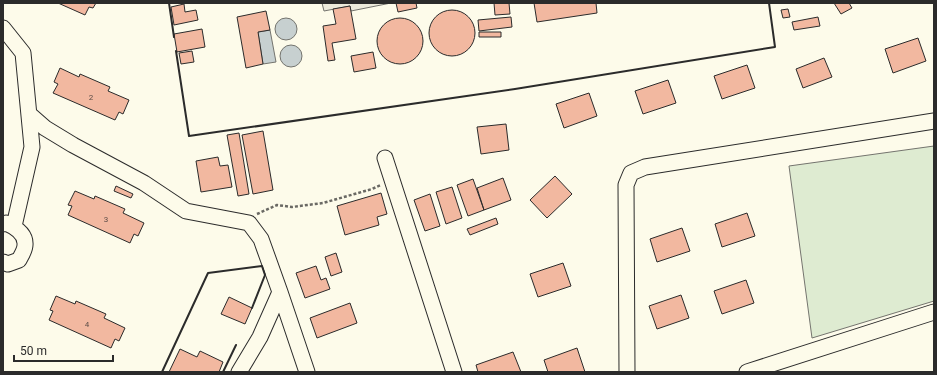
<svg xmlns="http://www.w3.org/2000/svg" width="937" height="375" font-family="Roboto,sans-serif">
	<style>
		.green { fill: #deebd1; stroke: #74746e }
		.parking { fill: #eceadb; stroke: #74746e }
		.water { fill: #c7d0d0; stroke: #74746e }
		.building { fill: #f2b8a0; stroke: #2b2b2b }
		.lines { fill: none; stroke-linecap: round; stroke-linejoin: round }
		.minor-casing { stroke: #2b2b2b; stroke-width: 17 }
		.path { stroke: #6a6964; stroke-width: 2.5; stroke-dasharray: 3 2; stroke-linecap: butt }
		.minor { stroke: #fdfbea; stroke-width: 15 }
		.wall { stroke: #2b2b2b; stroke-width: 2 }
		.labels { text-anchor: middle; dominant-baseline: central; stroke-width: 3; stroke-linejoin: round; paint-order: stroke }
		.number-label { font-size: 8px; fill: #5d4e48 }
	</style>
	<rect width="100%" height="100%" fill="#fdfbea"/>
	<path class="green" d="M934,146V301L812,338L789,166Z"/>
	<path class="parking" d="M322,3H391L351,11L350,6L324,11Z"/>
	<path class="water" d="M275 29a11 11 0 1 1 22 0a11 11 0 1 1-22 0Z
		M270,30L276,62L263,64L258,32Z
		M280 56a11 11 0 1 1 22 0a11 11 0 1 1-22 0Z"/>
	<path class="building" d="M58,3H96L93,8L89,7L85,15Z
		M396,3H416L417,8L398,12Z
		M494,3H509L510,14L495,15Z
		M534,3H596L597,13L537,22Z
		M834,3H849L852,8L841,14Z
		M184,4L185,12L196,10L198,20L174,25L171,7Z
		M350,6L356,39L332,43L335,60L328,61L323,26L336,24L333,9Z
		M788,9L790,17L783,18L781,10Z
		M429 33a23 23 0 1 1 46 0a23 23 0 1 1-46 0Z
		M266,11L270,30L258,32L263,64L246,68L237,17Z
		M511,17L512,27L479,31L478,20Z
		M818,17L820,26L794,30L792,22Z
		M377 41a23 23 0 1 1 46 0a23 23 0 1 1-46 0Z
		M202,29L205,47L177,52L174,34Z
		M479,32H501V37H479Z
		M918,38L926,61L893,73L885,49Z
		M192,51L194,62L181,64L179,53Z
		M373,52L376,68L354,72L351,56Z
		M824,58L832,77L803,88L796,69Z
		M747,65L755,88L722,99L714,76Z
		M60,68L79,77L80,74L110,87L108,91L129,100L123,114L119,112L115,120L53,93L58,84L54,82Z
		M668,80L676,103L643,114L635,91Z
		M589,93L597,116L564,128L556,104Z
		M506,124L509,150L481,154L477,127Z
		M263,131L273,190L253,194L242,135Z
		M239,133L249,194L238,196L227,135Z
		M218,157L220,166L228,165L232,187L201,192L196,161Z
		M555,176L572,194L547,218L530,200Z
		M503,178L511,200L484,210L477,188Z
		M473,179L484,210L468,216L457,185Z
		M116,186L133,194L131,198L114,191Z
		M452,187L462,218L446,224L436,192Z
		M75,191L94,199L95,196L125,209L123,213L144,223L138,236L134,234L130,243L68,215L72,206L68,205Z
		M381,193L387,214L377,217L379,225L345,235L337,206Z
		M430,194L440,226L425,231L414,200Z
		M747,213L755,236L722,247L715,224Z
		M496,218L498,224L470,235L467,229Z
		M682,228L690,251L657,262L650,239Z
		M336,253L342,272L331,276L325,257Z
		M563,263L571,286L538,297L530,274Z
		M316,266L321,280L326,278L330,289L305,298L296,273Z
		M746,280L754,303L722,314L714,291Z
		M681,295L689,318L657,329L649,306Z
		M56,296L75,304L76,301L106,314L104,318L125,328L119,341L115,339L111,348L49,320L53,311L50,310Z
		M229,297L252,308L245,324L221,314Z
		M350,303L357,323L317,338L310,318Z
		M577,348L585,372H548L544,360Z
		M180,349L197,357L200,351L223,362L219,372H169Z
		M513,352L521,372H478L476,365Z"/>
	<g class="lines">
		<g class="minor-casing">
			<path id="minor" d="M3,28L23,53L32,147L14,226
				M29,114L45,128L73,145L144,183L186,211L249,223L261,239L280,292L307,372
				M385,158L454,372
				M3,224L6,223C15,227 26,234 25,245C25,250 21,256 19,260L8,264L3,262
				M239,372L260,337L280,292
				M627,372L626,185L631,173L645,167L934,121
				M747,372L934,312"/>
		</g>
		<path class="path" d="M257,214L277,205L292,207L323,203L372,189L381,185"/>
		<use href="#minor" class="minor"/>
		<path class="wall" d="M169,3L174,37
			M176,51L189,136L515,89L775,47L769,3
			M162,372L208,273L262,266L265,275L252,308
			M223,372L236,345"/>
	</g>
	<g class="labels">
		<g class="number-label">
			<text x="91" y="97">2</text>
			<text x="106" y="219">3</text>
			<text x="87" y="324">4</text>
		</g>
	</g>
	<rect width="937" height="375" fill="none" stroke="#2b2b2b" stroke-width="8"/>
	<path d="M14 355v6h99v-6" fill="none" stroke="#2b2b2b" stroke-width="2"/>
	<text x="20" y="355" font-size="12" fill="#2b2b2b" stroke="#fdfbea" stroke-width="3" paint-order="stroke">50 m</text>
</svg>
